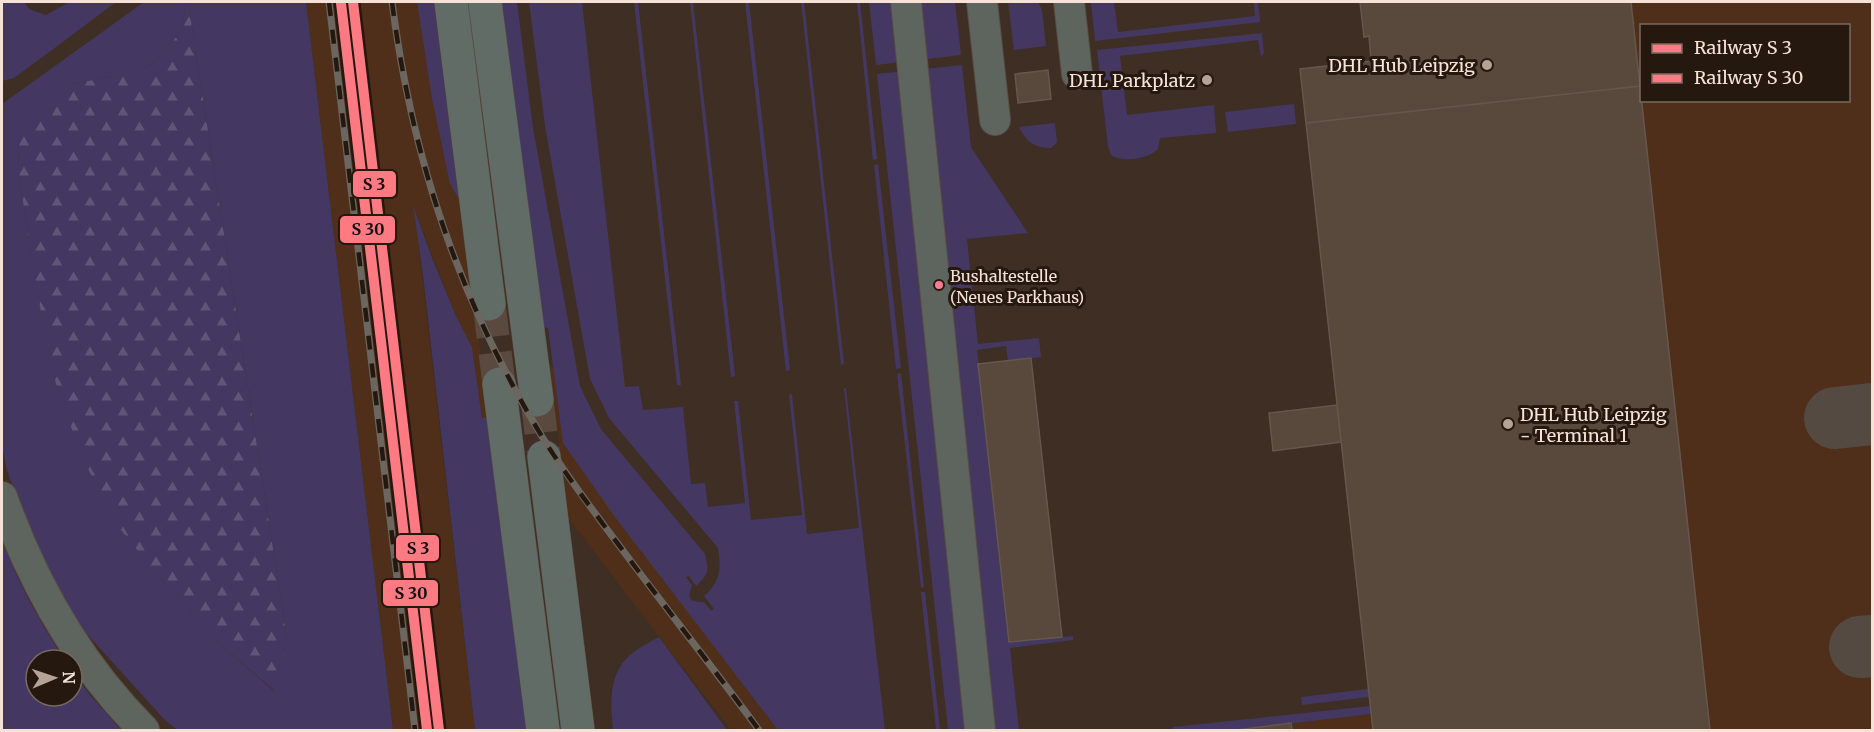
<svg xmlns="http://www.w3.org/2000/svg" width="1874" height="732" font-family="Merriweather,serif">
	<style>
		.built { fill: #4f2f19; fill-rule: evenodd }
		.green { fill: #443862 }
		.forest { fill: url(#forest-firs) }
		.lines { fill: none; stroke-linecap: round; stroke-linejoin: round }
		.taxiway { stroke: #544a42; stroke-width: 62 }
		.building { fill: #59483c; stroke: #65574e; stroke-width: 1.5 }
		.major-tunnel { stroke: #5a493e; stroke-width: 33; stroke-dasharray: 33 16; stroke-linecap: butt }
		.minor-casing { stroke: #594c42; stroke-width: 32 }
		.major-casing { stroke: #594c42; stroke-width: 34 }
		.minor { stroke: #5e645e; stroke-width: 30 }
		.major { stroke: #626c66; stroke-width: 33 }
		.rail-casing { stroke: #6b6660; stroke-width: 7 }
		.rail { stroke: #25180f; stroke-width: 4.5; stroke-dasharray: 14; stroke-linecap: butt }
		.rail-1-casing { stroke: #25180f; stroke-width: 15 }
		.rail-2-casing { stroke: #25180f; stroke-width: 15 }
		.rail-1 { stroke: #fe7a82; stroke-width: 10 }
		.rail-2 { stroke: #fe7a82; stroke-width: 10 }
		.poi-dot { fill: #b6a398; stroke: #25180f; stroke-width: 2 }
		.bus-dot { fill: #fe7a93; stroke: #25180f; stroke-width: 2 }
		.labels { text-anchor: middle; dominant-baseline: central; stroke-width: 6; stroke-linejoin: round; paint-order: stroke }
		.bus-label { font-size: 16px; fill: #f6e2d7; stroke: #25180f; text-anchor: start }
		.poi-label { font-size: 18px; fill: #f6e2d7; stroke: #25180f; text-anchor: end }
		.line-badge { stroke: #25180f; stroke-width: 2 }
		.pale-badge-label { font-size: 16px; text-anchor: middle; font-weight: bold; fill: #111 }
	</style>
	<defs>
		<pattern id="forest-firs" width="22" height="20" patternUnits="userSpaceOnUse" patternTransform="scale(1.5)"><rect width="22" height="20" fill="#443862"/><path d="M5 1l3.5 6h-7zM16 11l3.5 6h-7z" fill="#605478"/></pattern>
	</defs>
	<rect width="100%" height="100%" fill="#3e2e23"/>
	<path class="built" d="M306,2H417L432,99L450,184L461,203L489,418H482L472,347L456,316L414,208L475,730H393Z
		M1360,2H1872V730H1237L1371,714L1300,69L1371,61L1369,37H1364ZM1642,26H1848V100H1642Z
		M553,365L560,419L620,508L790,730H731L569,519L549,366Z"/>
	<path class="green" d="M2,2H24L29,9L46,15L69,2H116L44,56L14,78L2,81Z
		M144,2H186L182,30L157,60L138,75L115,76L71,84L28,123L19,141L18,171L44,331L59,397L153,570L225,648L274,691L287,639L188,2H306L393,730H177L163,718L78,624L43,564L22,517L6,466L2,444V104Z
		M417,2H440L461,203L450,184L432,99Z
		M494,2H517L533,128L580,386L601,429L705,554C709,571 709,574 696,586L689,576L686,577L692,585L689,596L691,600L699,602H704L711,611L714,609L704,596C721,582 721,568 718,548L609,418L590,379L545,126L529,2H582L625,387L639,386L643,410L683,407L691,484L705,483L708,507L745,503L734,401H738L751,520L802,515L789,395L792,394L807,534L859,528L844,388H846L885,730H778L615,517L563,443L548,328L540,326Z
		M634,2H638L681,385H677Z
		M690,2H693L735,376L731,377Z
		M745,2H749L790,370L786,371Z
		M801,2H804L844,364L841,365Z
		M857,2H860L877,159L873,160Z
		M869,2H955L961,55L876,65Z
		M1008,2H1038L1042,10L1046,46L1014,50Z
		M1091,2H1114L1118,32L1255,16L1254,2H1258L1260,22L1095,41Z
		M1262,33L1264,53L1261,57L1258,40L1120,56L1127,115L1214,105L1216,133L1160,138L1158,149C1149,159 1124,162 1112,156L1108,147L1097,50Z
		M962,65L971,147L1028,233L967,239L978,344L1039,338L1041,357L1008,361L1006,346L977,350L1009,642L1073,636V640L1010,648L1019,730H948L877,74Z
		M1294,104L1296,124L1228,132L1225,112Z
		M1055,123L1057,142L1051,148C1035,148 1026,142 1019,127Z
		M878,164L901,368L896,369L874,165Z
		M413,205L432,258L456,316L472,347L482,418H489L530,730H475L423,275Z
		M901,373L924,587L921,588L897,374Z
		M2,540C18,582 40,623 65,660H36V696H72V670L89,694L121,730H3L2,728Z
		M921,592H925L940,730H936Z
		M659,637L727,730H613C610,707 609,675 627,658C636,649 648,643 659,637Z
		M1368,689L1369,697L1302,705L1301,697Z
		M1370,706L1371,714L1237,730H1172L1173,727Z"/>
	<path class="forest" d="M186,2H188L287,639L275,691L225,648L153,570L118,526L87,467L59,397L44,332L18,171L19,141L28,123L50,97L71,84L115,76L139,74L157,60L182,30Z"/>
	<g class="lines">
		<path class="taxiway" d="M1835,418L1872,414
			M1860,647L1872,646"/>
	</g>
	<path class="building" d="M1360,2H1631L1640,86L1306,123L1300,69L1371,61L1369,36L1364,37Z
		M1048,70L1051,99L1018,103L1015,74Z
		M1640,86L1710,730H1373L1306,123Z
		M1031,358L1062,637L1009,642L978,364Z
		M1337,405L1341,442L1273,451L1269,413Z
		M1291,723L1292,730H1237Z"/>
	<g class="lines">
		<path class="major-tunnel" d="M489,304L499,384
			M537,400L544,457"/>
		<g class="minor-casing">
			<path id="minor" d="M906,2L980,730
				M982,2L995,120
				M1069,2L1077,74
				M2,497C33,584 78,664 144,730"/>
		</g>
		<g class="major-casing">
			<path id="major" d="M451,2L489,304
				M485,2L537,400
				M499,384L543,730
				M544,457L578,730"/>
		</g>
		<use href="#minor" class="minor"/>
		<use href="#major" class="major"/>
		<g class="rail-casing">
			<path id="rail" d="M329,2L415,730
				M392,2C412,159 459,299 541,435C570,482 604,525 636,568C677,622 719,676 759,730"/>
		</g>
		<use href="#rail" class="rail"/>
		<g class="rail-1-casing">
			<path id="rail-1" d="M353,2L439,730"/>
		</g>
		<g class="rail-2-casing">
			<path id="rail-2" d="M341,3L427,730"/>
		</g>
		<use href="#rail-1" class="rail-1"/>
		<use href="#rail-2" class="rail-2"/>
	</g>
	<g class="poi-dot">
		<circle cx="1487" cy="65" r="6"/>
		<circle cx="1207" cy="80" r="6"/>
		<circle cx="1508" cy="424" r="6"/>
	</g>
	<circle class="bus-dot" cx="939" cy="285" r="5"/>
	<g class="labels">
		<g class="bus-label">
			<text x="950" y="276">Bushaltestelle<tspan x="950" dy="21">(Neues Parkhaus)</tspan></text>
		</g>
		<g class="poi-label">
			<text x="1475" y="65">DHL Hub Leipzig</text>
			<text x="1195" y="80">DHL Parkplatz</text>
			<text x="1520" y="414" text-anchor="start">DHL Hub Leipzig<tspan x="1520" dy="21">- Terminal 1</tspan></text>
		</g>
	</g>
	<g class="line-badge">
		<rect x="352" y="170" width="45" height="28" rx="6" fill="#fe7a82"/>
		<rect x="339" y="215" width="57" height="29" rx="6" fill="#fe7a82"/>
		<rect x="395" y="534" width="45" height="28" rx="6" fill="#fe7a82"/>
		<rect x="382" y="579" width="57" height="28" rx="6" fill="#fe7a82"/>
	</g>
	<g class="pale-badge-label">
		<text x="374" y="190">S 3</text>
		<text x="368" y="235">S 30</text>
		<text x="418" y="554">S 3</text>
		<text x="411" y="599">S 30</text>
	</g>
	<rect width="1874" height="732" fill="none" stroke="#f6e2d7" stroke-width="6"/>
	<rect x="1640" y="24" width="210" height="78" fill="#25180f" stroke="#79695f" stroke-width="1.5"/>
	<rect x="1652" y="44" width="30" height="9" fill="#fe7a82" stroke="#79695f" stroke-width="1.5"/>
	<text x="1694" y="54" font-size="18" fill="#f6e2d7">Railway S 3</text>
	<rect x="1652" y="74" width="30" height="9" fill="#fe7a82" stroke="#79695f" stroke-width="1.5"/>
	<text x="1694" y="84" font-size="18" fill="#f6e2d7">Railway S 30</text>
	<g transform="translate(54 678) rotate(88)"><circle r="28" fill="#25180f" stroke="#79695f" stroke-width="1.5"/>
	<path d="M0-4.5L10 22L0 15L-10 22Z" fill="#b6a398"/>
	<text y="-9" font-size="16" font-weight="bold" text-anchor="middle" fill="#f6e2d7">N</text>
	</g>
</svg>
